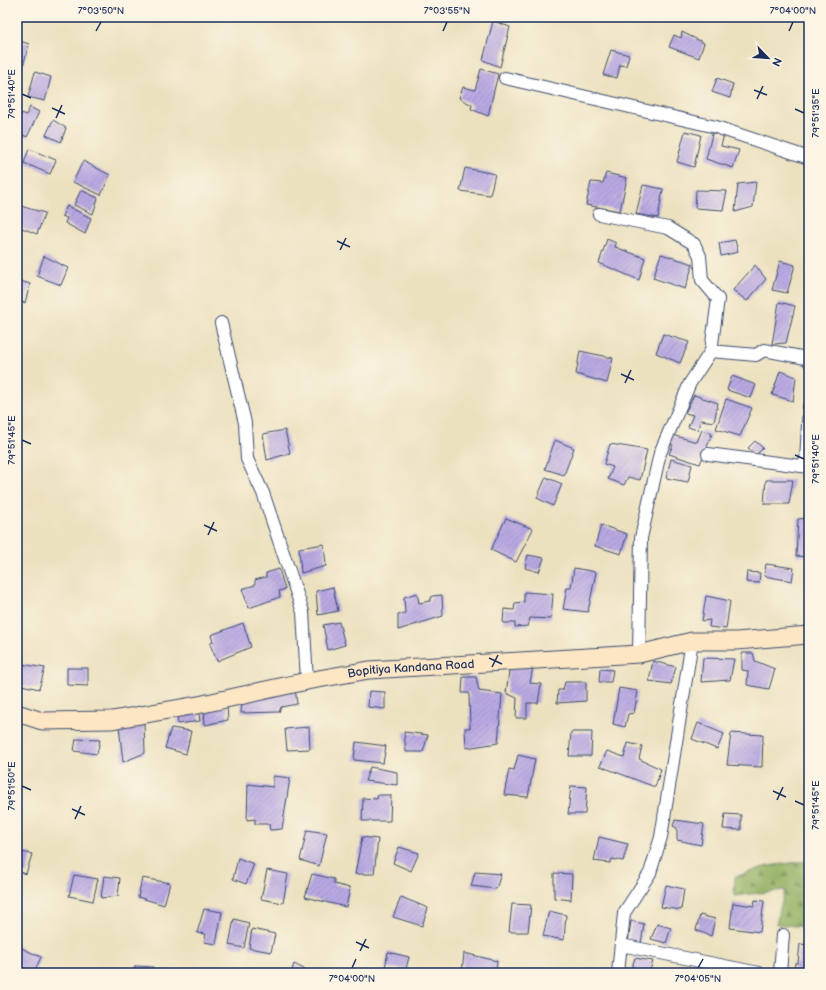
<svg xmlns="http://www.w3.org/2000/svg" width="826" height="990" font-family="'Balsamiq Sans',sans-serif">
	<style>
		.forest { fill: url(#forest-firs); stroke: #567060 }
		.building { fill: url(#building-hatch) }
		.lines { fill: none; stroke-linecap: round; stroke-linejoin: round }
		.minor-casing { stroke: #3a4a6d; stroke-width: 14 }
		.secondary-casing { stroke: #3a4a6d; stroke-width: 19 }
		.minor { stroke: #fff; stroke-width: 12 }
		.secondary { stroke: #fce6c4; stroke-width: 17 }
		.ticks { fill: none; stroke: #1b2f5e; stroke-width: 1.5 }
		.labels { text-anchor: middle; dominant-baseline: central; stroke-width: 4; stroke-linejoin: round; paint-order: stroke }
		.street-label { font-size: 12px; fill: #1b2f5e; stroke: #fcf5e5 }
		.neatline { fill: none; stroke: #1b2f5e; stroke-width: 1.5 }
		.ticks-label { font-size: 10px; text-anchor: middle; fill: #1b2f5e }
	</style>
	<defs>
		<pattern id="forest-firs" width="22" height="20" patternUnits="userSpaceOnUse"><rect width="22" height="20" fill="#92b062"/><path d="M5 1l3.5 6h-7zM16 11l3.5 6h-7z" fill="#769054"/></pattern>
		<pattern id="building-hatch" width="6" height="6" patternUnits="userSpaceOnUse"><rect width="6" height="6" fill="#b9a9e3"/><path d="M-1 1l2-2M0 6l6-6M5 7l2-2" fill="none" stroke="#968abb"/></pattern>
	</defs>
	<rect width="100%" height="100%" fill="#fcf5e5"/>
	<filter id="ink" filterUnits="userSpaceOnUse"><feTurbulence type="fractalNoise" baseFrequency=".025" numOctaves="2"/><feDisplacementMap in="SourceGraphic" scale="8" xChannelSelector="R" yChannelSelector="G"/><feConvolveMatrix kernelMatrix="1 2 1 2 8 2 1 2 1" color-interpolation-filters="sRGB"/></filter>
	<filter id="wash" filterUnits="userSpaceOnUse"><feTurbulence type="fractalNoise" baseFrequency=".012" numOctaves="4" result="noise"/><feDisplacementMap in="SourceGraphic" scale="16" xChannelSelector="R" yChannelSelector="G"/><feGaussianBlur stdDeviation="0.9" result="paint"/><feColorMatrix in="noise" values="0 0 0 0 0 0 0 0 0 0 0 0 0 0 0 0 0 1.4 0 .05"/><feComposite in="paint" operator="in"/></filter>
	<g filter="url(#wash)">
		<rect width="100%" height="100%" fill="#ece1bf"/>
		<path class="forest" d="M807,861L809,862V905L806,927L776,924L785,890L734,896L735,877L767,866Z"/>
		<g id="blocks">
			<path class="building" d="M493,21L510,27L500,67L483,60Z
				M682,32L704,43L699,58L669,47L674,35L681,38Z
				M17,40L29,44L22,70L17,68Z
				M611,50L629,55L626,66L620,65L617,78L603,75Z
				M481,69L498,74L488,116L471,109L472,105L459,98L463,87L475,90Z
				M35,72L51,77L45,101L28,97Z
				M717,78L733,84L730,98L712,92Z
				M30,107L39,112L27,137L17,132V122L22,113L26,115Z
				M53,120L66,128L61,142L46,135Z
				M713,130L724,134L721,146L739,150L733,168L706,159Z
				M685,131L701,135L694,167L677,162Z
				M29,149L56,160L50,174L24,163Z
				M83,161L110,175L101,195L73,182Z
				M465,168L495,174L490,195L460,191Z
				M606,173L627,178L620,211L586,205L591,182L603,183Z
				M756,182L753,207L735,212L738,184Z
				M643,185L663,189L658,218L636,214Z
				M81,190L98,198L93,214L74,205Z
				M696,190L727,191L723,210L695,208Z
				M17,205L45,213L37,234L17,226Z
				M67,206L91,218L85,234L65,223L67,218L62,216Z
				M607,239L616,243L615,247L645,258L639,280L599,263Z
				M735,240L738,252L721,256L719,243Z
				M661,254L693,264L685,289L653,278Z
				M44,256L68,268L61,285L37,276Z
				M780,261L795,265L787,293L772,290Z
				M755,265L766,279L747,301L733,290Z
				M17,280L30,284L25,303L17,300Z
				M779,302L795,306L786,343L772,344Z
				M663,334L689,342L680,363L656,353Z
				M580,351L613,358L607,383L576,374Z
				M780,371L796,377L793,401L772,395Z
				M732,376L756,385L751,398L727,390Z
				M694,395L718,403L714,422L701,420L697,430L688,427L693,415L685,413Z
				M726,399L752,408L740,436L716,429Z
				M285,430L290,453L267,460L263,434Z
				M702,430L712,434L700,464L669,454L673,445L668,443L672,435L697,442Z
				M555,440L574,448L564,475L545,469Z
				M755,441L763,448L756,455L748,448Z
				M610,444L647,450L640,480L628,477L624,485L608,479L613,467L604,464Z
				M671,459L692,465L688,482L666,478Z
				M546,477L562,484L553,506L537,498Z
				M766,480H793L789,504H764Z
				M506,518L533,529L516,562L491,550Z
				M809,518V557L796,556L798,519Z
				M601,525L627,534L621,554L595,546Z
				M324,544L326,566L301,573L299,548Z
				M528,555L544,558L539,572L525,568Z
				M766,564L794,568L792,581L764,576Z
				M574,568L596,572L588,612L563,609L567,588H571Z
				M279,569L285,589L279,591L280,597L249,608L242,589L255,585V580L266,577V573Z
				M747,572L760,573L759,583L746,582Z
				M333,587L338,611L318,615L316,591Z
				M524,592L553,594L551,619L530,618L528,626L515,627V623H503L504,609L514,610L515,603L524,602Z
				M417,593L419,603L430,601L432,596L442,595L443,616L398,630V614L405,613L404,597Z
				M706,596L730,601L726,629L709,627L710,620L702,621Z
				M339,622L345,645L328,650L323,625Z
				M243,623L251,647L217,661L210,644L213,642L211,635Z
				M742,653H753L755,661L775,669L769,689L747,685L748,671L742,670Z
				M703,658L734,659L730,680L701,682Z
				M653,661L676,667L671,684L649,681Z
				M21,664L45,668L39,689L17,684V678Z
				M510,665L533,667L530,683L541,684L538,703H527V718H516L517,698L506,693Z
				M67,668H88V686L67,685Z
				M600,669L613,670L611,682H599Z
				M463,677H476L479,691L502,694L498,743L466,748L465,728H470L469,693H462Z
				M565,682H586V701L557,703L558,690H563Z
				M295,687L297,704L281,707L279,712L241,713L242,699Z
				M619,688L638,691L634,713L628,714L625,727L613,724Z
				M369,691L385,692V709L368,707Z
				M227,706L228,720L205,725L204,708Z
				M198,709L200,721L178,724L177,712Z
				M144,723L145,753L123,762L119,726Z
				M698,723L724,734L717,749L692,739Z
				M309,727L310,749L287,750L285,729Z
				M171,728L191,731L186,754L165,748Z
				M404,732L428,735L423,752H406Z
				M571,732H592L591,756H569Z
				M731,733L763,735L762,767L727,765Z
				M76,739L100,740L97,754L74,751Z
				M356,742L386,746L383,763L354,760Z
				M628,743L642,746L639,759L661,769L655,787L600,766L607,751L624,757Z
				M518,755L535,759L528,797L504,795L509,769L514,770Z
				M370,767L397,772V785L365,781Z
				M273,776L290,778L282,829L270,830L269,824H255V819L247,820L248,784L273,787Z
				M571,786L587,787L585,814H568Z
				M378,795H391L390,821H362L363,798L377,799Z
				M725,814L741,815V830L723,829Z
				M675,820L704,824L701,845L677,840V828L673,826Z
				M307,830L327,833L319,866L300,860Z
				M362,837L378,839L374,874H355Z
				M599,837L628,844L623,861L612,859L610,863L594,861Z
				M399,847L419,853L411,871L393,863Z
				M17,851L32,854L26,874L17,871Z
				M238,858L254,864L246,884L233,879Z
				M267,870L288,874L283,903L261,899Z
				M475,872L501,874L496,889L471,886Z
				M554,873L572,874L571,900L554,898Z
				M312,874L334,879V884L350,888L346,907L305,897Z
				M74,875L98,879L93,901L69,896Z
				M104,876L120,878L118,896L101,898Z
				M142,878L170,883L164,905L138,897Z
				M666,885L684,889L681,910L661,907Z
				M401,897L428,908L422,926L393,917Z
				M755,900L764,901L760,932L730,928L733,903L754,906Z
				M512,904L531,905L528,932H509Z
				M204,909L222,912L216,944L204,942L206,934L197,933Z
				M549,911L566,915L564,940L543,936Z
				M700,915L715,919L711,936L696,930Z
				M234,919L249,923L244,948L229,945Z
				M631,921L644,924L641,944L628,943Z
				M657,924L671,928L666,943L651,939Z
				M252,929L275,934L271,952L249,948Z
				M800,944L809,945V966L808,973L794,972L795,963H798Z
				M17,946L41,957L34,973H30L17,967Z
				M388,952L409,957L406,969L385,968Z
				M464,953L497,961L496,973H462Z
				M635,958L653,961L649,973H630Z
				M294,964L312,973H291Z
				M135,966L153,967L151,973H134Z
				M243,968L256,973H242Z"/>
		</g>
	</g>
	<g filter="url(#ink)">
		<use href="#blocks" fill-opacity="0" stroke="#3a4a6d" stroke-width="1"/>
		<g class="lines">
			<g class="minor-casing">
				<path id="minor" d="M505,78L716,127L809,158
					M599,214L668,228L694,244L700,256L702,280L718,299L711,351L690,383L660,453L641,538L639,654
					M221,323L245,423L247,459L263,493L303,612L307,681
					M711,351L756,355L764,350L806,358L809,361
					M809,407L806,461L809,467
					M708,454L809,467
					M621,945L759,973
					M618,973L624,913L650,873L661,837L692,641
					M779,973L780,972L783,935"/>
			</g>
			<g class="secondary-casing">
				<g id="secondary">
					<path id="s1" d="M17,713L42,721L112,720L203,704L307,681L369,670L639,654L692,641H737L809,635"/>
				</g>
			</g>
			<use href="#minor" class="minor"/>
			<use href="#secondary" class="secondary"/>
		</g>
	</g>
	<path class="ticks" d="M96,31L101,22M443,31L447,22M789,31L793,22M754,90L767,95M22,94L31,98M757,99L763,86M52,108L65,114M795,109L804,113M56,118L62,105M337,241L350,247M340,250L346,238M621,374L634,380M625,383L631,370M22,440L31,444M795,455L804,459M204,525L217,531M208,535L214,522M489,658L502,664M492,667L498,655M22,786L31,790M773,791L786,797M777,800L783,787M795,801L804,805M72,809L85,815M75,819L81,806M356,942L369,948M360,951L366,939M352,968L356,959M698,968L703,959"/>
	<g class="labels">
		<g class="street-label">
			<text stroke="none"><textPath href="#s1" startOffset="400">Bopitiya Kandana Road</textPath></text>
		</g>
	</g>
	<rect width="826" height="990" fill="none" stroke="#fcf5e5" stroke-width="44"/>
	<g transform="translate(768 58) rotate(115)" stroke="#fcf5e5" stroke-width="3" paint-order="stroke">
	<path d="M0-3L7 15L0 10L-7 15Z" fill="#1b2f5e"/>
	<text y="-6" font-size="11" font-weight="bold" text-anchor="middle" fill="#1b2f5e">N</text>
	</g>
	<rect x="22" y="22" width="782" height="946" class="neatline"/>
	<g class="ticks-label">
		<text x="101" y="14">7°03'50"N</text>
		<text x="447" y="14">7°03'55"N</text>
		<text x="793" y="14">7°04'00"N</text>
		<text transform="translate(11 94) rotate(-90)" y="4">79°51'40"E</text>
		<text transform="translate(815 113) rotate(-90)" y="4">79°51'35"E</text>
		<text transform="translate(11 440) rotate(-90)" y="4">79°51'45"E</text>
		<text transform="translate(815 459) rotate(-90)" y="4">79°51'40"E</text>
		<text transform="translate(11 786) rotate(-90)" y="4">79°51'50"E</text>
		<text transform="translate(815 805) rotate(-90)" y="4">79°51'45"E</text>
		<text x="352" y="982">7°04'00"N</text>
		<text x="698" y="982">7°04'05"N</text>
	</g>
</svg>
